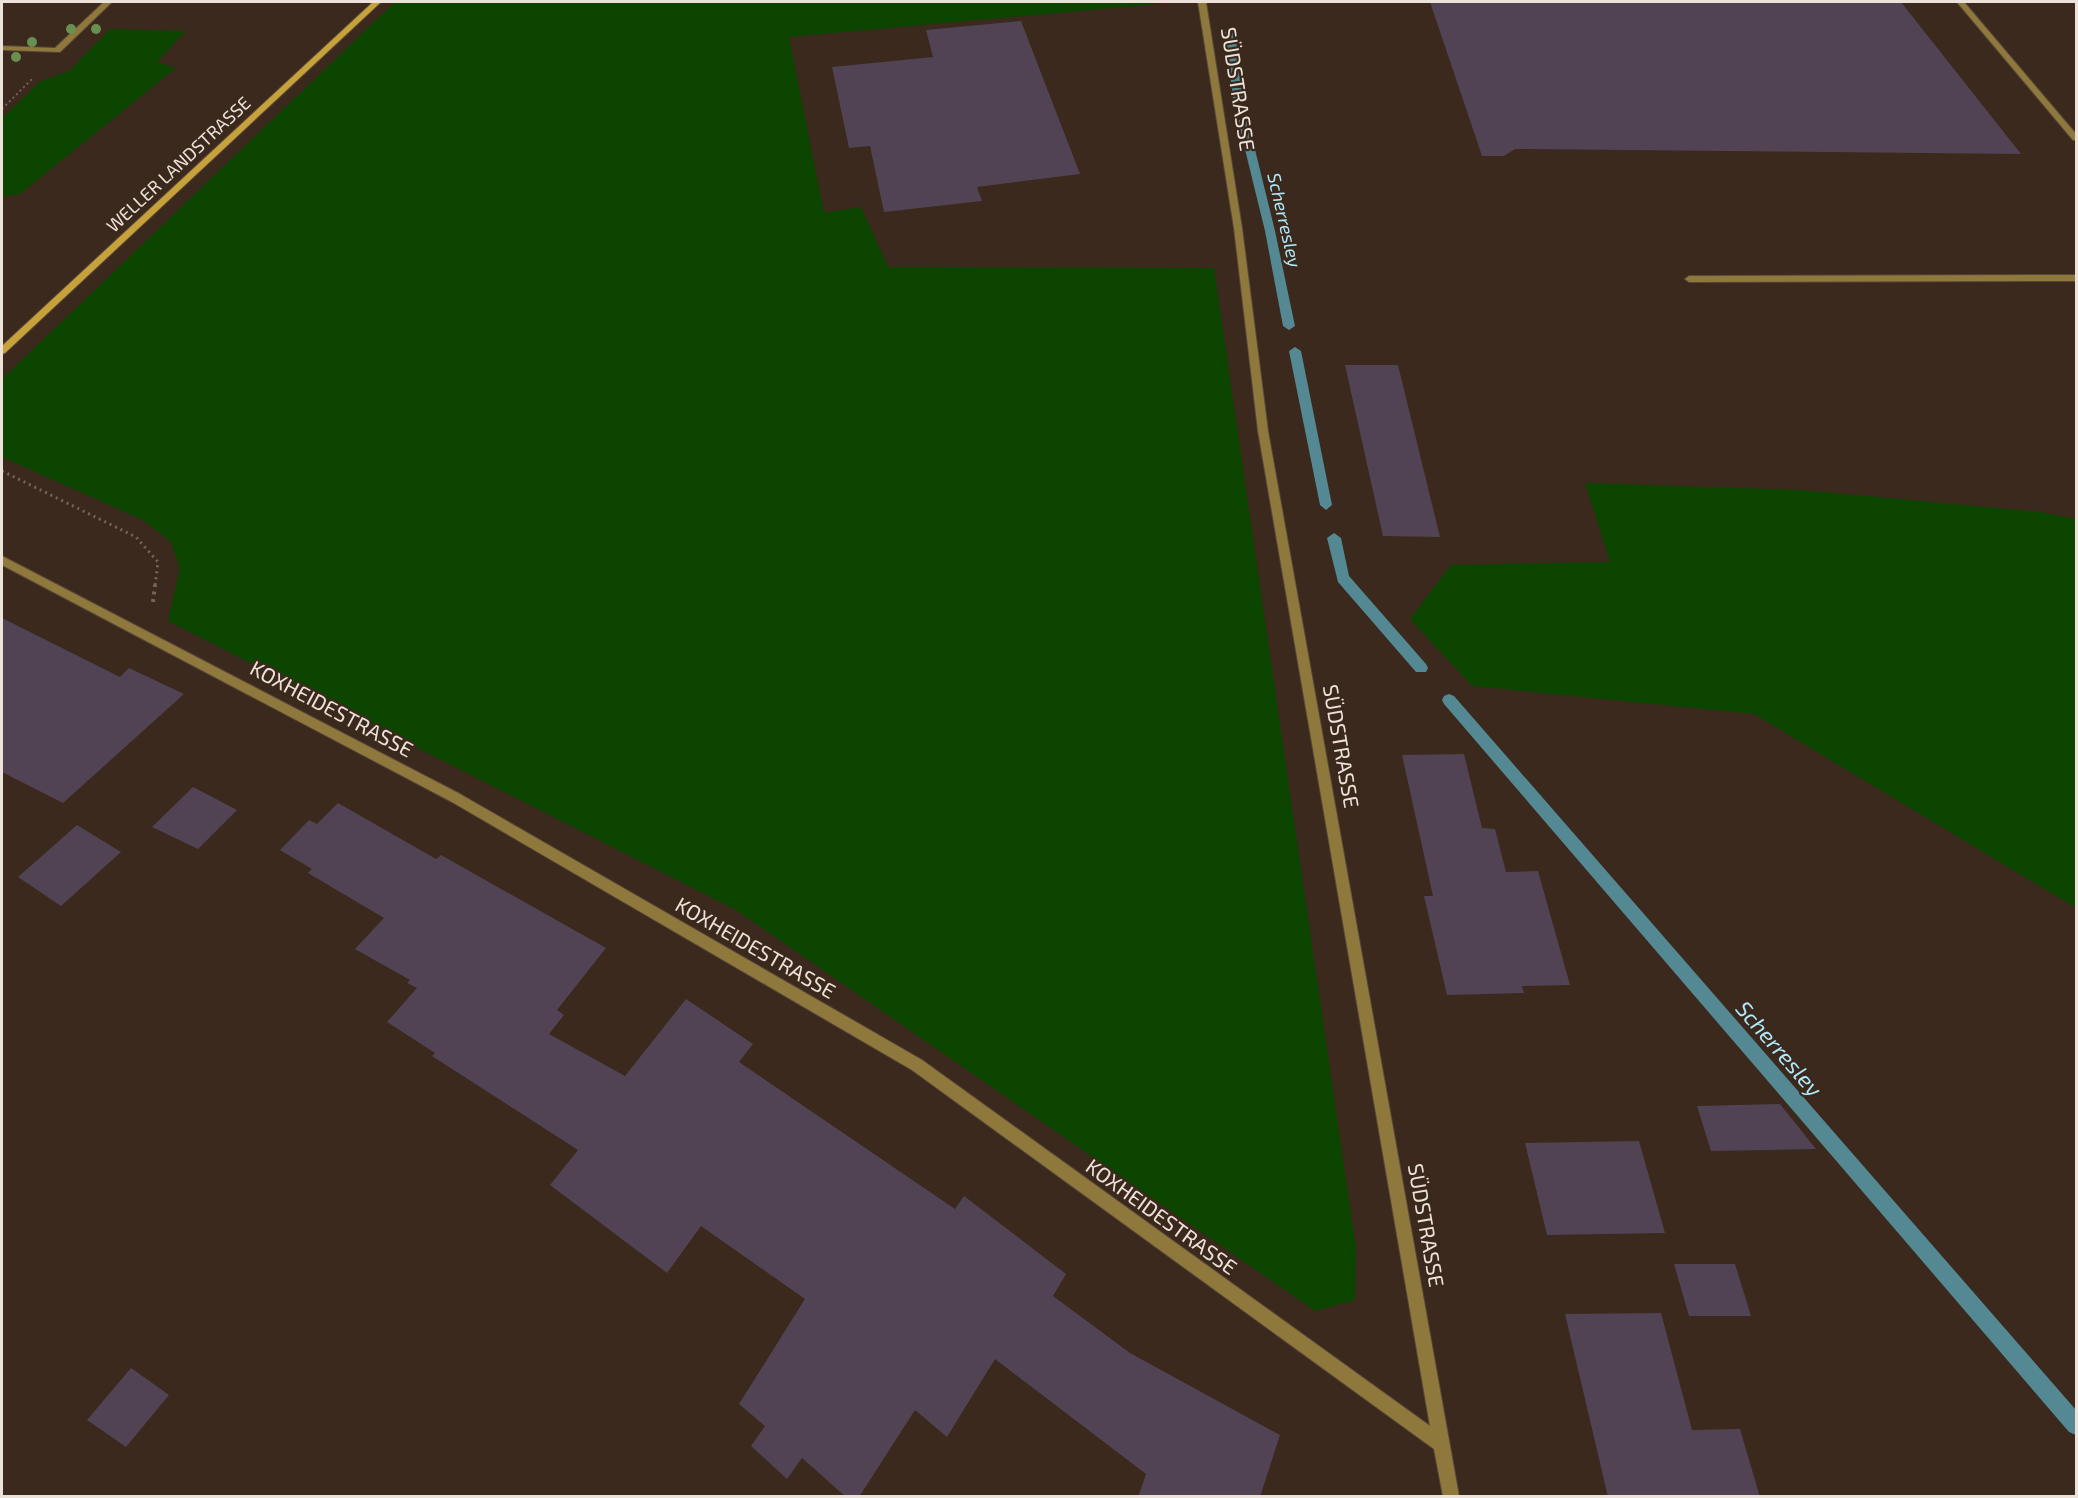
<svg xmlns="http://www.w3.org/2000/svg" width="2078" height="1498" font-family="'Exo 2',sans-serif">
	<style>
		.green { fill: #0c4500 }
		.lines { fill: none; stroke-linecap: round; stroke-linejoin: round }
		.stream { fill: #548892; fill-rule: evenodd }
		.building { fill: #514354 }
		.lane-casing { stroke: #57473a; stroke-width: 2 }
		.street-casing { stroke: #57473a; stroke-width: 2 }
		.secondary-casing { stroke: #57473a; stroke-width: 2 }
		.path-far2 { stroke: #746559; stroke-width: 2; stroke-dasharray: 2 3; stroke-linecap: butt }
		.path-far1 { stroke: #746559; stroke-width: 3; stroke-dasharray: 2 4; stroke-linecap: butt }
		.path { stroke: #746559; stroke-width: 4; stroke-dasharray: 3 4.5; stroke-linecap: butt }
		.lane { fill: #8f783c; fill-rule: evenodd }
		.street { fill: #8f783c; fill-rule: evenodd }
		.secondary { fill: #c7a139; fill-rule: evenodd }
		.tree { fill: #698f51 }
		.labels { text-anchor: middle; dominant-baseline: central; stroke-width: 4.5; stroke-linejoin: round; paint-order: stroke }
		.far-street-label { font-size: 18px; fill: #ede2da; stroke: #3a291c }
		.far-water-label { font-size: 18px; font-style: italic; fill: #afe9fa; stroke: #3a291c }
		.street-label { font-size: 21px; fill: #ede2da; stroke: #3a291c }
		.water-label { font-size: 22px; font-style: italic; fill: #afe9fa; stroke: #3a291c }
	</style>
	<rect width="100%" height="100%" fill="#3a291c"/>
	<path class="green" d="M395,2H1180L789,37L824,213L861,207L888,267L1214,268L1356,1249L1355,1300L1315,1311L736,910L168,621L180,568L171,542L143,520L2,457V379Z
		M110,29L186,31L157,62L176,68L20,194L2,197V118L41,81L69,71Z
		M1585,483L1801,490L2041,512L2076,519V908L1754,714L1472,686L1410,619L1451,565L1610,562Z"/>
	<g class="lines">
		<path class="stream" d="M1230,29L1235,32L1243,98L1238,101L1233,98L1225,32Z
			M1243,118L1248,121L1275,231L1295,326L1289,330L1283,326L1265,231L1238,121Z
			M1295,347L1301,351L1332,505L1326,510L1320,505L1289,351Z
			M1334,533L1341,538L1349,576L1426,664L1428,668L1426,672H1416L1338,582L1327,538Z
			M1449,694L1454,696L2076,1410V1435L2069,1432L1444,704L1442,700L1444,696Z"/>
	</g>
	<path class="building" d="M1430,2H1901L2021,154L1515,149L1504,156H1482Z
		M1021,21L1080,174L977,187L982,201L884,212L870,146L849,148L832,67L933,57L926,30Z
		M1345,365H1398L1440,537L1383,536Z
		M2,618L120,677L129,668L184,694L63,803L2,772Z
		M1464,754L1482,828L1495,829L1506,872L1538,871L1570,985L1522,986L1524,993L1447,995L1424,896H1433L1402,755Z
		M193,787L237,810L198,849L152,827Z
		M338,803L436,859L441,855L606,948L557,1010L564,1015L549,1034L625,1076L686,999L753,1044L739,1062L955,1209L964,1196L1066,1274L1053,1296L1130,1353L1280,1435L1260,1497H1138L1146,1474L995,1359L947,1437L915,1410L859,1497H846L802,1458L787,1479L751,1446L765,1426L739,1404L805,1299L701,1226L667,1273L550,1185L578,1150L432,1056L435,1053L387,1022L417,988L407,983L410,980L355,949L384,918L308,873L312,869L280,850L309,820L317,824Z
		M77,825L121,852L61,906L18,877Z
		M1780,1104L1816,1149L1711,1151L1697,1106Z
		M1639,1141L1665,1233L1547,1235L1525,1143Z
		M1674,1264H1735L1751,1316H1689Z
		M1661,1313L1692,1430L1740,1429L1760,1497H1608L1565,1314Z
		M131,1368L169,1395L126,1447L87,1420Z"/>
	<g class="lines">
		<g class="lane-casing">
			<path id="lane" d="M1957,2H1964L2076,134V140H2073Z
				M2076,275V281L1689,282L1685,279L1689,276Z"/>
		</g>
		<g class="street-casing">
			<path id="street" d="M104,2H112L60,52L2,50V46L55,48Z
				M1198,2H1206L1242,228L1268,431L1459,1496H1443L1434,1449L912,1070L452,802L2,565V556L460,794L922,1060L1430,1426L1258,431L1234,228Z"/>
		</g>
		<g class="secondary-casing">
			<path id="secondary" d="M373,2H381L5,353L2,354V346Z"/>
		</g>
		<path class="path-far2" d="M2,109L33,78"/>
		<path class="path-far1" d="M2,471L136,537L158,562L155,586"/>
		<path class="path" d="M153,602L155,585"/>
		<use href="#lane" class="lane"/>
		<use href="#street" class="street"/>
		<use href="#secondary" class="secondary"/>
	</g>
	<g class="tree">
		<circle cx="71" cy="29" r="5"/>
		<circle cx="96" cy="29" r="5"/>
		<circle cx="32" cy="42" r="5"/>
		<circle cx="16" cy="57" r="5"/>
	</g>
	<g class="labels">
		<g class="far-street-label">
			<text transform="translate(178 164) rotate(-43)">WELLER LANDSTRASSE</text>
		</g>
		<g class="far-water-label">
			<text transform="translate(1285 220) rotate(77)">Scherresley</text>
		</g>
		<g class="street-label">
			<text transform="translate(1239 89) rotate(81)">SÜDSTRASSE</text>
			<text transform="translate(332 708) rotate(28)">KOXHEIDESTRASSE</text>
			<text transform="translate(1342 746) rotate(80)">SÜDSTRASSE</text>
			<text transform="translate(756 947) rotate(30)">KOXHEIDESTRASSE</text>
			<text transform="translate(1162 1216) rotate(36)">KOXHEIDESTRASSE</text>
			<text transform="translate(1427 1225) rotate(80)">SÜDSTRASSE</text>
		</g>
		<g class="water-label">
			<text transform="translate(1780 1048) rotate(49)">Scherresley</text>
		</g>
	</g>
	<rect width="2078" height="1498" fill="none" stroke="#ede2da" stroke-width="6"/>
</svg>
